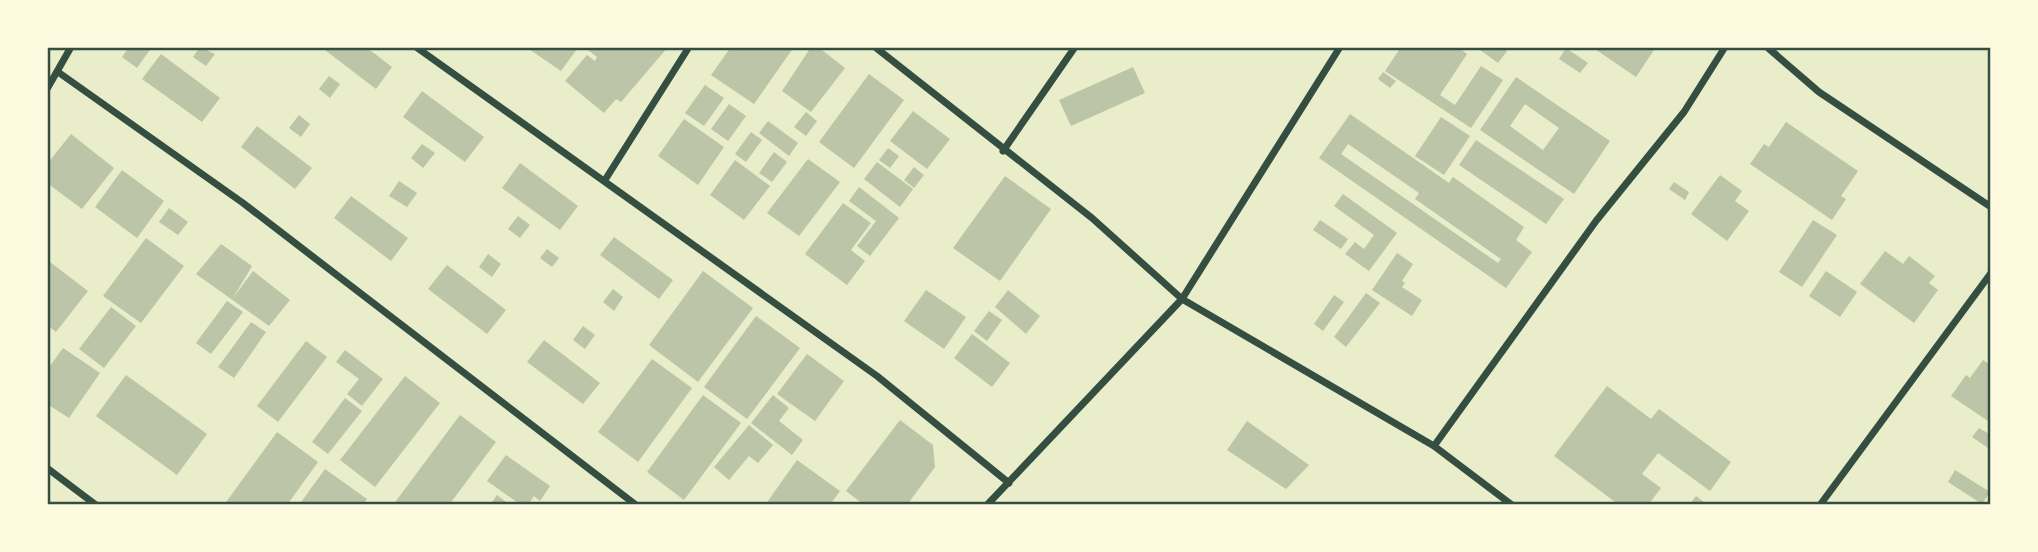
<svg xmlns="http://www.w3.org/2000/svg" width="2038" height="552" font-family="Raleway,sans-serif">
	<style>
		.building { fill: #bcc5a7; fill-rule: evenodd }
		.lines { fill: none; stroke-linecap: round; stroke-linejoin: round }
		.minor { stroke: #344e41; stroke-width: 7 }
		.neatline { fill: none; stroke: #344e41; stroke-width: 2.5 }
	</style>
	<rect width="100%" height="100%" fill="#e9edc9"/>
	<path class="building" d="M129,47H152L137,68L122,57Z
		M200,47L215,54L206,66L193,57Z
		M321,47H366L392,67L376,89Z
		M526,47H574L577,49L561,71Z
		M590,47H668L621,102L616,99L604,113L565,81L587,55L595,61L597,57L588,50Z
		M731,47H794L754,104L711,75Z
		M811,47H818L845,68L811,112L782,91Z
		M1401,47H1458L1467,54L1440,95L1455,105L1481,66L1503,80L1471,128L1385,71Z
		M1476,47H1502L1507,51L1498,63Z
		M1592,47H1656L1636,77Z
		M1566,48L1588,63L1580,73L1559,59Z
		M161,54L220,98L202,122L142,79Z
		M1133,67L1145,93L1071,126L1059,100Z
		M1383,72L1396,81L1390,88L1378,79Z
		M869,74L904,100L854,168L819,142Z
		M329,76L340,84L330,98L319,89Z
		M1516,77L1610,141L1574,194L1480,130ZM1525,104L1559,128L1543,150L1510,126Z
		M705,85L724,98L704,126L685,113Z
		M422,91L484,137L465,162L403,117Z
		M729,104L746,116L728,141L711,129Z
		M913,111L950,139L927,169L890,141Z
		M806,112L817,121L806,136L794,127Z
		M1350,114L1449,183L1453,177L1524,227L1516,240L1532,252L1506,288L1319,158ZM1348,144L1419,193L1415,199L1501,259L1498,263L1341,154Z
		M299,115L310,124L301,137L289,128Z
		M1441,117L1470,136L1444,175L1415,156Z
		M684,119L724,147L698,185L658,156Z
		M768,121L798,143L789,156L759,133Z
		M1786,122L1858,171L1841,196L1846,199L1832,220L1750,164L1764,144L1769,147Z
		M257,126L312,168L295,189L241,147Z
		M751,132L762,140L746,162L735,154Z
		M71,134L114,168L82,209L47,183V164Z
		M1476,140L1564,199L1546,224L1459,165Z
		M422,144L435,153L423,168L411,158Z
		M888,148L899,156L890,168L879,160Z
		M774,152L787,162L772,182L759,173Z
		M808,159L840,182L799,236L767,213Z
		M735,160L770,186L744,220L710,195Z
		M877,162L913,189L900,207L864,179Z
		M520,163L578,206L560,230L502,188Z
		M914,167L924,175L914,188L904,180Z
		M122,170L164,201L137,238L95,207Z
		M1720,175L1742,191L1735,201L1749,211L1727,241L1691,214Z
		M1005,176L1051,209L1000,281L953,248Z
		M399,181L417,193L407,207L389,196Z
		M1674,182L1689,192L1685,200L1669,189Z
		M859,187L899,218L870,256L857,246L876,221L849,201Z
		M1343,194L1397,233L1369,271L1345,254L1355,242L1364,249L1374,235L1334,206Z
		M351,196L408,238L391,261L334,218Z
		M843,203L871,223L851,250L865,261L847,285L805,254Z
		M169,208L188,222L178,235L159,222Z
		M518,216L530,225L520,238L508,229Z
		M1320,220L1348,239L1341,249L1313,230Z
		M1813,220L1837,235L1802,287L1779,272Z
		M614,237L673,280L659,299L600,255Z
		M146,238L184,266L141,323L103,296Z
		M221,244L252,266L233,298L253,271L290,300L269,326L196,274Z
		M547,249L559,258L552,267L540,258Z
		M1885,251L1903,264L1909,256L1935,276L1929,283L1938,290L1914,323L1860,284Z
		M1397,253L1413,264L1402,281L1405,283L1402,287L1422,300L1412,316L1372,290Z
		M488,254L501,264L492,277L479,267Z
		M50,262L88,291L56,332L47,325V266Z
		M447,265L506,310L487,334L428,289Z
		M703,271L753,308L698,382L649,345Z
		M1826,271L1857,292L1840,317L1809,296Z
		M613,289L623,297L614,311L603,302Z
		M926,290L966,317L944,349L904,321Z
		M1008,290L1040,316L1026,334L995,307Z
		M1366,293L1380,303L1346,347L1334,337Z
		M1334,295L1344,302L1323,331L1314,324Z
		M227,301L243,312L211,354L196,343Z
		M111,307L136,326L104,368L79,349Z
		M989,311L1002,320L987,341L974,331Z
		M756,316L800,348L747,419L704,387Z
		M251,322L266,332L234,378L218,367Z
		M583,326L595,335L585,349L573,340Z
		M972,334L1010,363L992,387L954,358Z
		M544,340L600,383L583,404L527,362Z
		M306,341L327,357L278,422L257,406Z
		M63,348L100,373L69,418L47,404V370Z
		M345,350L383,379L362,406L347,394L359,379L336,362Z
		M807,354L844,381L815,421L777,394Z
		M652,359L692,388L638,462L598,432Z
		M1983,360L1991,365V423L1951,396L1966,375L1970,378Z
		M126,375L207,434L177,475L96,416Z
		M405,376L440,403L375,487L340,460Z
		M1607,386L1651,419L1659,409L1731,462L1710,491L1658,453L1642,474L1661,488L1648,505H1619L1554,456Z
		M703,395L741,423L684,500L647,472Z
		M773,395L789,408L779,421L803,440L792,455L751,423Z
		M345,398L362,411L328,454L312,442Z
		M460,415L496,442L449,505H393Z
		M900,420L933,445L935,467L907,505H864L846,491Z
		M1247,421L1309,465L1286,489L1227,450Z
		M749,425L773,445L758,463L749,456L729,480L714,467Z
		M1979,428L1991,435V450L1972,437Z
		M277,432L318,462L287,505H224Z
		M506,455L550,486L540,501L534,496L528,505H521L487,481Z
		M797,460L840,491L830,505H765Z
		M325,469L367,499L363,505H299Z
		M1955,470L1990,492L1982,504L1948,482Z
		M497,495L510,505H490Z
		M1696,496L1708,505H1689Z"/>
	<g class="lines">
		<path class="minor" d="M416,47L877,376L1009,483
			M875,47L1092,218L1182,299L1434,446L1512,505
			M1767,47L1819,92L1991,207
			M58,72L243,203L636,505
			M47,89L71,47
			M1003,151L1075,47
			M605,180L689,47
			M1434,446L1596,221L1684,112L1725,47
			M47,468L96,505
			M987,505L1182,299L1340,47
			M1820,505L1991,273"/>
	</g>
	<rect width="2038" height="552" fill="none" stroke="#fefae0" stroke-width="98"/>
	<rect x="49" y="49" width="1940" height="454" class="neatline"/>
</svg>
